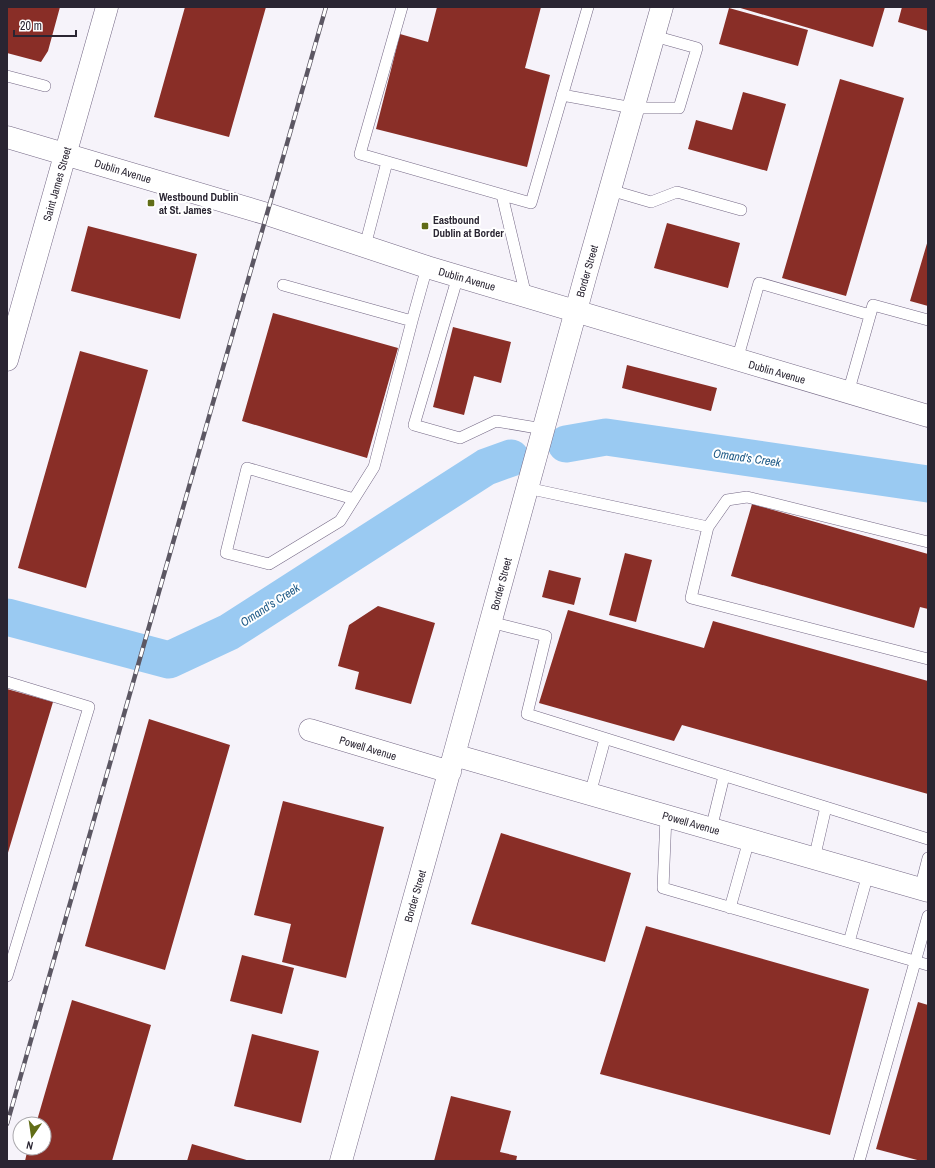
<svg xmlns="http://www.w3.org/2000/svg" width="935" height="1168" font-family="'Archivo Narrow',sans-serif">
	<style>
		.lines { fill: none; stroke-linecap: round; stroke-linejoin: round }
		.river { stroke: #9acaf2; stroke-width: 37 }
		.building { fill: #892e27 }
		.lane-casing { stroke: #746885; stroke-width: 12 }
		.street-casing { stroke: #746885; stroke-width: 23 }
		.secondary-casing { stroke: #746885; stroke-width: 23 }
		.lane { stroke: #fff; stroke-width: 11 }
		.street { stroke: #fff; stroke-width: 22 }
		.secondary { stroke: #fff; stroke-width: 22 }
		.rail-casing { stroke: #5c5763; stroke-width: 4.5 }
		.rail { stroke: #fff; stroke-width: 3; stroke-dasharray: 9; stroke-linecap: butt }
		.poi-dot { fill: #616d17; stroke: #fff; stroke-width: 1.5 }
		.labels { text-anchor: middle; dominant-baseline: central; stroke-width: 4; stroke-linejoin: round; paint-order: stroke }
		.street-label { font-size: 11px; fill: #2a2532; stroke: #fff }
		.poi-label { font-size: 11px; font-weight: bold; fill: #2a2532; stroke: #fff; text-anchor: start }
		.water-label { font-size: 12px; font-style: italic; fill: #1f5b87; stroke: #fff }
	</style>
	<rect width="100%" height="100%" fill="#f6f3fa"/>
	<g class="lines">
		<path class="river" d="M566,444L606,437L928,484
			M7,617L169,660L229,632L486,467L511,458"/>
	</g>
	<path class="building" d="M7,7H60L48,51L41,62L7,53Z
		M185,7H266L229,137L154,117Z
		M437,7H541L525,68L550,75L527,167L376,129L400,34L428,42Z
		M737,7H885L873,47Z
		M902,7H928V31L898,22Z
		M729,8L808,30L798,66L719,44Z
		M840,79L904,98L846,296L782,278Z
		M743,92L786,104L767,171L688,149L696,120L732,130Z
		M667,223L740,243L728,288L654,268Z
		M88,226L197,254L180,319L71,291Z
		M928,240V306L910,301Z
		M273,313L398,348L367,458L242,421Z
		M453,327L511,342L501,383L474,376L464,415L433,407Z
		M80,351L148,370L86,588L18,568Z
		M627,365L717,388L711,411L622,388Z
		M752,504L928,554V609L920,607L914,628L731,576Z
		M625,553L652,560L636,622L609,615Z
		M549,570L581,578L574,605L542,597Z
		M378,606L435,623L411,704L355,689L359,672L338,666L349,625Z
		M568,610L704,648L713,621L928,681V794L682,725L674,741L539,703Z
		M7,689L53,702L7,856Z
		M149,719L230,745L165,970L85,946Z
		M283,801L384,827L346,978L282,962L291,924L254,915Z
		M501,833L631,873L605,962L471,924Z
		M646,926L869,989L830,1135L600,1074Z
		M242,955L294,968L282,1014L230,1001Z
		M72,1000L151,1025L112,1161H25L28,1148H44V1124H36Z
		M918,1002L928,1005V1161H921L876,1149Z
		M252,1034L319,1051L301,1123L234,1106Z
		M451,1096L511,1111L500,1152L517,1156L516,1161H434Z
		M192,1144L250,1161H187Z"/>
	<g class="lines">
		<g class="lane-casing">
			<path id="lane" d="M402,7L360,154L531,203L588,7
				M7,76L45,86
				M562,95L633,108H679L697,48L654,36
				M610,190L651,202L677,192L741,210
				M502,195L526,296
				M365,246L387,162
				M458,276L414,425L460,438L496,421L543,429
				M283,285L412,321L427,267
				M737,360L759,283L870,315
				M848,393L873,305L928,320
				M527,488L708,527L691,598L928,659
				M354,499L247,468L226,553L269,564L340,521L374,467L412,321
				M708,527L727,500L747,497L928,542
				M490,622L546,636L527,714L928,839
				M7,682L89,707L7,976
				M590,794L605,739
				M666,816L663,888L928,965
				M711,829L724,776
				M814,859L826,807
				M920,889L928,858
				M730,908L749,840
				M849,942L868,874
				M859,1161L928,916"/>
		</g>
		<g class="street-casing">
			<path id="street" d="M310,730L450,772
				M454,755L928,891
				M341,1161L454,755L586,274L662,7"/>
		</g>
		<g class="secondary-casing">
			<path id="secondary" d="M7,137L267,214L427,267L928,416
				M7,360L107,7"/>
		</g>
		<use href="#lane" class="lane"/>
		<use href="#street" class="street"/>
		<use href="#secondary" class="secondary"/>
		<g class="rail-casing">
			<path id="rail" d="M7,1124L326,7"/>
		</g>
		<use href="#rail" class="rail"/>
	</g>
	<g class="poi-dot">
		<rect x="147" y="199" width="8" height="8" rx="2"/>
		<rect x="421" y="222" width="8" height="8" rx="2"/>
	</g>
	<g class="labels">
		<g class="street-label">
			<text transform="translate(123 171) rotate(17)">Dublin Avenue</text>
			<text transform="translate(57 184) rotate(-74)">Saint James Street</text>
			<text transform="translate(587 271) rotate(-74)">Border Street</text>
			<text transform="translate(467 279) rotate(16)">Dublin Avenue</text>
			<text transform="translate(777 372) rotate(16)">Dublin Avenue</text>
			<text transform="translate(501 584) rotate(-75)">Border Street</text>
			<text transform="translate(368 748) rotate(17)">Powell Avenue</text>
			<text transform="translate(691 823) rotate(16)">Powell Avenue</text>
			<text transform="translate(415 896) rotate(-74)">Border Street</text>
		</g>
		<g class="poi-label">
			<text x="159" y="197">Westbound Dublin<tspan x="159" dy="13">at St. James</tspan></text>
			<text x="433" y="220">Eastbound<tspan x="433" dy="13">Dublin at Border</tspan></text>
		</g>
		<g class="water-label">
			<text transform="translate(747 458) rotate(8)">Omand's Creek</text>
			<text transform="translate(270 605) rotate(-33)">Omand's Creek</text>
		</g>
	</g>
	<rect width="935" height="1168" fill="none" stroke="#2a2532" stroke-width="16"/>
	<g transform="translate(32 1136) rotate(193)"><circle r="19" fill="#ffffff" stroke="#aaa8ad"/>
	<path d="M0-3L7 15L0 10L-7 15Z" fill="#616d17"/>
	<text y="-6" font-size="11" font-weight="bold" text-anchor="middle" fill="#2a2532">N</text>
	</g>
	<path d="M14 30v6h62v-6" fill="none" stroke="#2a2532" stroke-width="2"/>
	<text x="20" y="30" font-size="12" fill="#2a2532" stroke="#ffffff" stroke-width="3" paint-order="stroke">20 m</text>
</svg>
